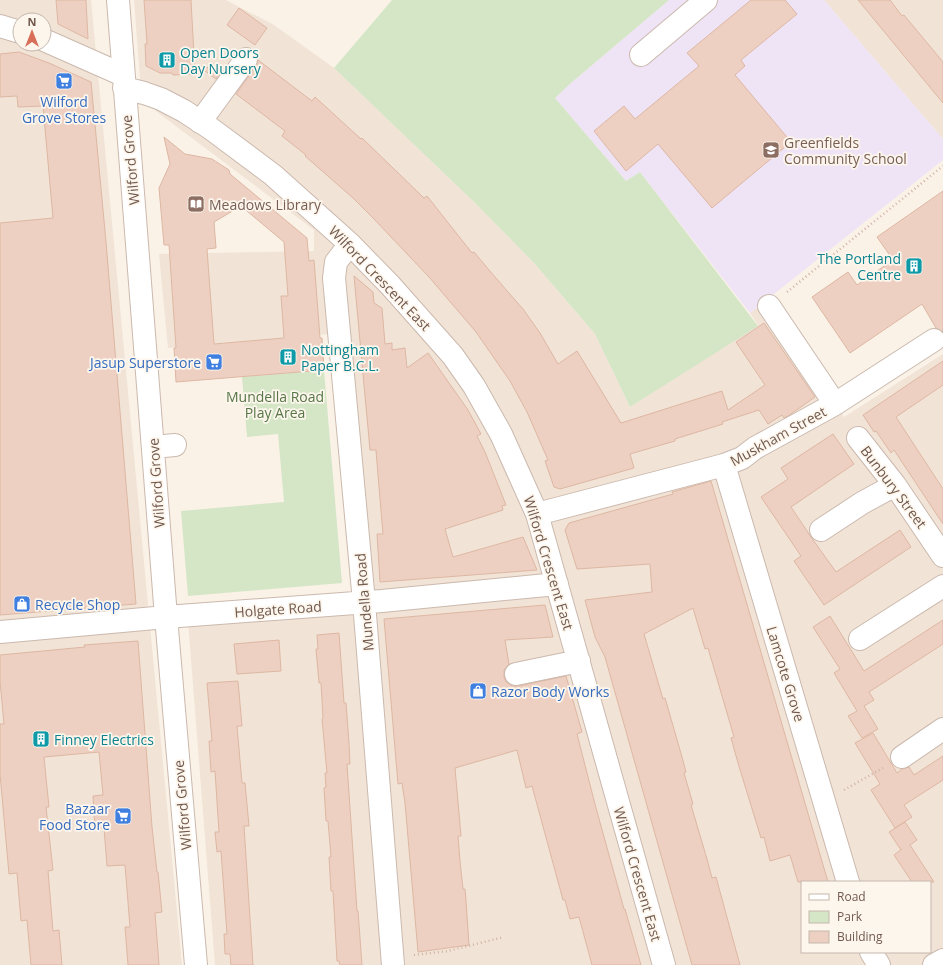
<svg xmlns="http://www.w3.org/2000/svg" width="943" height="965" font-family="'Open Sans',sans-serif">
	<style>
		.residential { fill: #f1e3d6; fill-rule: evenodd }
		.education { fill: #efe3f6 }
		.green { fill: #d5e6c7 }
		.building { fill: #edd0c1; stroke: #deb7a3; fill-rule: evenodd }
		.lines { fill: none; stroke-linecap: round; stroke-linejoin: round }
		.minor-casing { stroke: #cbb9ae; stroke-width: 24 }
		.path { stroke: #d2b4a4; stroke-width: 2.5; stroke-dasharray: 1 3; stroke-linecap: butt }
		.minor { stroke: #fff; stroke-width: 22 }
		.labels { text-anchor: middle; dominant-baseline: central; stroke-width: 3.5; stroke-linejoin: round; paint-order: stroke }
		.culture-label { font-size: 14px; fill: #0d838f; stroke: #fdf6ed; text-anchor: start }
		.shop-label { font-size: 14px; fill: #366cbe; stroke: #fdf6ed; text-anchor: end }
		.education-label { font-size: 14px; fill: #785e54; stroke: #fdf6ed; text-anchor: start }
		.street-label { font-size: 14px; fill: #71594e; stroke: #fdf6ed }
		.park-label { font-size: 14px; fill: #577647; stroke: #fdf6ed }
	</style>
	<rect width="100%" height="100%" fill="#faf2e7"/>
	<path class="residential" d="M0,0H91L182,965H0ZM20,20H44V44H20Z
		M134,0H226L274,25L334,68L474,202L534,263L595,334L630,407L758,325L750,313L766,301L844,417L943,354V965H215L188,621L357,606L329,334L168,348L159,254L314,251V230L144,102L140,79ZM802,882H930V952H802Z
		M824,0H943V139Z"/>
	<path class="education" d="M669,0H824L943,139V160L750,313L640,172L626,181L555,98L571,83Z"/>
	<path class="green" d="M392,0H669L571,83L555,98L626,181L640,172L758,326L630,407L595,334L534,263L474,202L334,68Z
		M324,370L342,583L188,596L181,511L284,502L278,434L247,437L242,377Z"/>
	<path class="building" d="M56,0H86L88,39L58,24Z
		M144,0H191L195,74L173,75L172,73H160L146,66L145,44H147Z
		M751,0H785L797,14L741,60L745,66L735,75L791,142L712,208L658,144L626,171L594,131L624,106L635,119L699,66L687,53Z
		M858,0H890L902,16L904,15L943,62V103Z
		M239,8L267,28L255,45L227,25Z
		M19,52L49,63L91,82L106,242L136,604L0,615V223L53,218L43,106L18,107L17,96L0,97V54Z
		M258,60L312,101L315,97L361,139L362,138L424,198L427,196L472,253L474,252L489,270L515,300L523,309L540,333L558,364L577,351L621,423L722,391L728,410L765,385L736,342L764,323L815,397L788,416L784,418L782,415L768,424L759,410L722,422L723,424L675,439V441L630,454L634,468L560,489L554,487L545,461L548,460L527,412L510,381L476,332L429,277L373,218L353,198L305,156L306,155L282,136L285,131L236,94L256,66Z
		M198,66L223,70L216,79Z
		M164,137L185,154L212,159L229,170L230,174L307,238L309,261L314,260L320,338H322L324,370L176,382L174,348H176L169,245H164L159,188L170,164ZM241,206L284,242L288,296H281L284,338L214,344L207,249L216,248L214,222Z
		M943,191V332L936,328L922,304L850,353L812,297L848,272L857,285L893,260L877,237Z
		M354,276L373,292L374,303L382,308L385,344L392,343V350L405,348L407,368L428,353L468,410L481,434L477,436L485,452L506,505L502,506L503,510L445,529L453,557L523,537L537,570L380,582L377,534H383L378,475L376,450H370Z
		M943,361V385L896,417L943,489V524L894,450L891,453L876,431L874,432L863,415Z
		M833,434L854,464L791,507L811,537L836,572L900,530L911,547L824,605L794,561L801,556L761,497L788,479L781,468Z
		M711,481L828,882H798L790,855L770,861L764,837L761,838L738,763L731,738L734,737L708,648L705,649L693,608L644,634L663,699L665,698L682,757L686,772L684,773L693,804L691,805L707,859L712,878L716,877L740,965H692L605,657L595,637L585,600L652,592L650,564L577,569L565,530L569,523L673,494L672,492Z
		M545,605L553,637L505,640L509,664L504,670V677L506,682L512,686H518L566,676L582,732L577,734L596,808L624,909H625L641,965H592L579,917L570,919L565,900H563L532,786L526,788L517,750L455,768L461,836H458L460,861L463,889H465L466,901L469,945L418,952L405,803L402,783L398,784L384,619Z
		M830,616L864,671L943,620V644L869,692L874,700L864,706L878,729L862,738L848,716L857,711L834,673L840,669L813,627Z
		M339,633L344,703H346L349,743L350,764H347L357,911H358L362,965H340L339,961H337L333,891H331L329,857H331L328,821H326L324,788L326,787L325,773H327L322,719L323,718L321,683H319L316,649H318L317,635Z
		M279,640L281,671L237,674L234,644Z
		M138,641L152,827L157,872H158L162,912L155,913L159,965H128L125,927H130L125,865L107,866L104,828H95L93,796L103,795L99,752L44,757L49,807H46L53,870L48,871L53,931L59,930L62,965H31L27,920L21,921L17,873L9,874L0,774V724H4L0,681V655L85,647L84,645Z
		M238,681L242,726H237L242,783H245L249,826H244L253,965H231L230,954H225L224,934H227L221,851L217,852L215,832H219L215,771L211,772L209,741H212L207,683Z
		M873,733L897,773L902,769L909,767L914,775L943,756V780L904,805L912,817L895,828L871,790L880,784L855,743Z
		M905,822L917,840L910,845L934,882H912L894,855L902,849L901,850L889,832Z"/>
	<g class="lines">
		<g class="minor-casing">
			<path id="minor" d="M118,0L166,617L196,965
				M0,26L20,32
				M44,40L123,75
				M641,55L706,0
				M124,88L144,93L161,99L184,111L210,128L273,175L350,244L390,285L453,356L474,386L501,434L537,514L664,965
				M200,122L246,59
				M350,244L336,262L334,278L364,602L393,965
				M769,306L835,404
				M858,438L895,485L943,556
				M153,447L175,445
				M724,465L848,882
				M537,514L724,465L742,458L755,448L835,404L934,340
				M821,530L862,503L895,485
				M0,632L166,617L382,601L557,584
				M860,639L943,586
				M516,674L579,661
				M902,757L943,729
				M871,952L879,965
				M934,965L943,960"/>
		</g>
		<path class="path" d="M787,292L943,166
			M844,790L883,768
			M414,955L448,951L504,937"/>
		<use href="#minor" class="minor"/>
	</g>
	<defs>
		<g id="building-square" transform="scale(0.9)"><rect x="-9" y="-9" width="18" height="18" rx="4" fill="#0f9aa8" stroke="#fdf6ed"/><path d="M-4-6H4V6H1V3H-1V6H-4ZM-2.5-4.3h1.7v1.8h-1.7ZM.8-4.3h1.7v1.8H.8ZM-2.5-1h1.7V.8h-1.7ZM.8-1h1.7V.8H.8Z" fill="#fff"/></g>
		<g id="supermarket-square" transform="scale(0.9)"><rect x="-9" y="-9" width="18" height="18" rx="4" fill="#3f7fe0" stroke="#fdf6ed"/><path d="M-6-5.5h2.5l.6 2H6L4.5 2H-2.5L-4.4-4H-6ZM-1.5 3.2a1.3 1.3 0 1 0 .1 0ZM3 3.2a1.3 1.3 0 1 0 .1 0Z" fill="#fff"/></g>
		<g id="school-square" transform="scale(0.9)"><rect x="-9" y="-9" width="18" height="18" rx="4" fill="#8d6e63" stroke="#fdf6ed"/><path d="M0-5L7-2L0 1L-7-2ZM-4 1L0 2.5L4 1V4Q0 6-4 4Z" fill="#fff"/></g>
		<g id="library-square" transform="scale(0.9)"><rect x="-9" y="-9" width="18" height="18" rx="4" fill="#8d6e63" stroke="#fdf6ed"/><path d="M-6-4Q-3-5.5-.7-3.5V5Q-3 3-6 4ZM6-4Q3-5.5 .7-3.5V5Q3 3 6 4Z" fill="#fff"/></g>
		<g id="shop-square" transform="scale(0.9)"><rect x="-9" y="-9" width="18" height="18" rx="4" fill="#3f7fe0" stroke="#fdf6ed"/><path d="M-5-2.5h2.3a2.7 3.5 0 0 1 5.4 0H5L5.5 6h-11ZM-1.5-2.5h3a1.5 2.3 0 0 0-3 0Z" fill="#fff"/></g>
	</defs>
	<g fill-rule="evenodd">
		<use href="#building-square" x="167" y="60"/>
		<use href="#supermarket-square" x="64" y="81"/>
		<use href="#school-square" x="771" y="150"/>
		<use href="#library-square" x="196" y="204"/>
		<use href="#building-square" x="914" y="266"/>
		<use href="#building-square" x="288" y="357"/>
		<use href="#supermarket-square" x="214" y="362"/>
		<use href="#shop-square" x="22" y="604"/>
		<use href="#shop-square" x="478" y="691"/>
		<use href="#building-square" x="41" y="739"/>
		<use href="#supermarket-square" x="123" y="816"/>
	</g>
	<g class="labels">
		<g class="culture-label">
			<text x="180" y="52">Open Doors<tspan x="180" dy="16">Day Nursery</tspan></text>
			<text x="901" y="258" text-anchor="end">The Portland<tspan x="901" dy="16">Centre</tspan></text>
			<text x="301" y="349">Nottingham<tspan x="301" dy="16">Paper B.C.L.</tspan></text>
			<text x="54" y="739">Finney Electrics</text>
		</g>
		<g class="shop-label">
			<text x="64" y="101" text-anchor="middle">Wilford<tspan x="64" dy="16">Grove Stores</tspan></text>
			<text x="201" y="362">Jasup Superstore</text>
			<text x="35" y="604" text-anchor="start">Recycle Shop</text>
			<text x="491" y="691" text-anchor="start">Razor Body Works</text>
			<text x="110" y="808">Bazaar<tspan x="110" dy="16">Food Store</tspan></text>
		</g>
		<g class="education-label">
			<text x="784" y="142">Greenfields<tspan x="784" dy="16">Community School</tspan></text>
			<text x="209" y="204">Meadows Library</text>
		</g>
		<g class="street-label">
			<text transform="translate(130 160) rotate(-95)">Wilford Grove</text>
			<text transform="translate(380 278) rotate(46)">Wilford Crescent East</text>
			<text transform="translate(778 436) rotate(-29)">Muskham Street</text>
			<text transform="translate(156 483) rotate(-94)">Wilford Grove</text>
			<text transform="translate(894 487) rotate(53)">Bunbury Street</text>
			<text transform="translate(549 563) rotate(73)">Wilford Crescent East</text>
			<text transform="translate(364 602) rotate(-95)">Mundella Road</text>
			<text transform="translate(278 609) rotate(-4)">Holgate Road</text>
			<text transform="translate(786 674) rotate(73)">Lamcote Grove</text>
			<text transform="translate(182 805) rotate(-95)">Wilford Grove</text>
			<text transform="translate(638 874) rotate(74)">Wilford Crescent East</text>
		</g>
		<g class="park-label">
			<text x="275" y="396">Mundella Road<tspan x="275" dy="16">Play Area</tspan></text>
		</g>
	</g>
	<rect x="801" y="881" width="130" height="72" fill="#fdf6ed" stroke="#c5b7ad"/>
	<rect x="809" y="894" width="20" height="6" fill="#ffffff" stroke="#c5b7ad"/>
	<text x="837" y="901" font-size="12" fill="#71594e">Road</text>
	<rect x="809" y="911" width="20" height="12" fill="#d5e6c7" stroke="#c5b7ad"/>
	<text x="837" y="921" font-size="12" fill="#71594e">Park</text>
	<rect x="809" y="931" width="20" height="12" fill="#edd0c1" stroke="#c5b7ad"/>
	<text x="837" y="941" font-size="12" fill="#71594e">Building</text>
	<g transform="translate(32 32)"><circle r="19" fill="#fdf6ed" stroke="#c5b7ad"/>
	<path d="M0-3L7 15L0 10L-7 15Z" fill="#d86f58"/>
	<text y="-6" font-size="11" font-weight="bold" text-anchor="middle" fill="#71594e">N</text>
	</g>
</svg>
